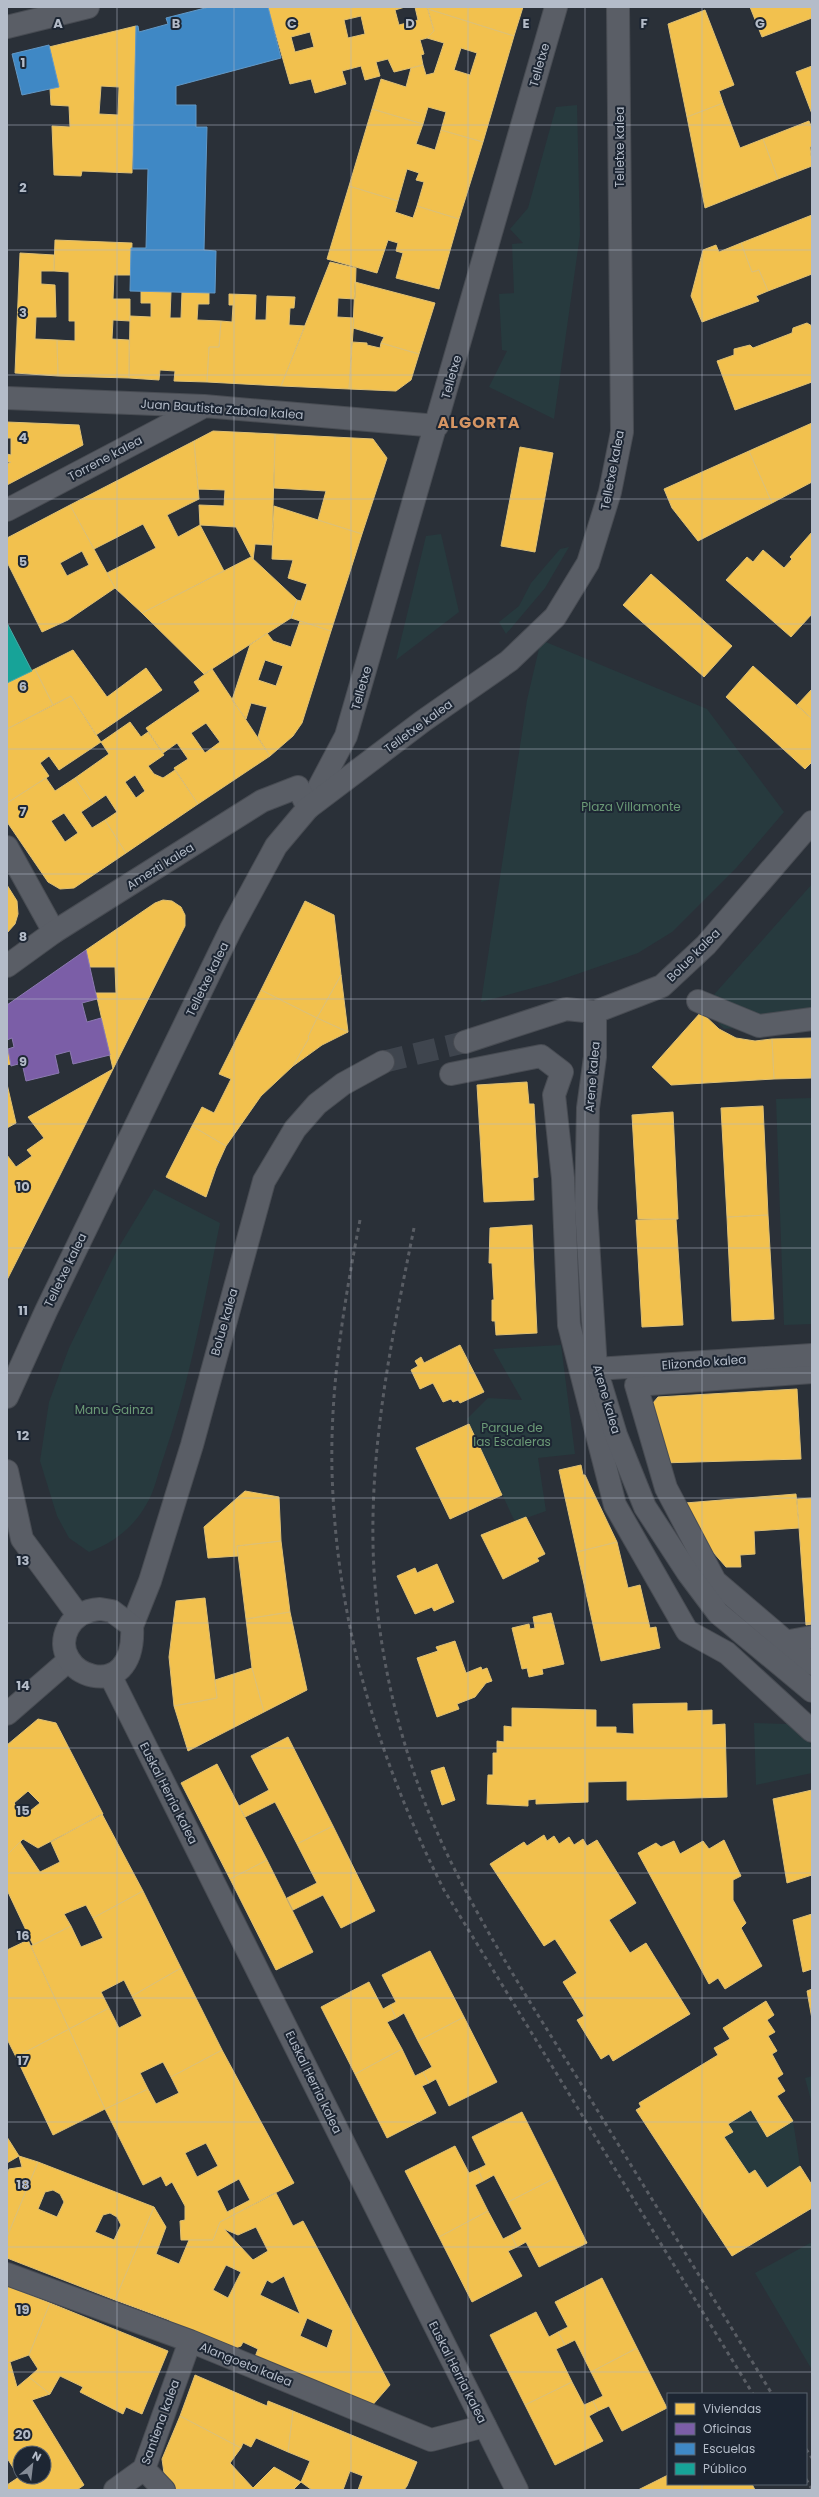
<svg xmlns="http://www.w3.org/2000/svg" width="819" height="2497" font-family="Poppins,sans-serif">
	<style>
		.green { fill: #273a3e }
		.homes { fill: #f2c14e; stroke: #dfc073; fill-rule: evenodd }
		.offices { fill: #7b5ea7; stroke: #8c7ab1 }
		.schools { fill: #3f88c5; stroke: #6298c6 }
		.public { fill: #17a398; stroke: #46aaa7 }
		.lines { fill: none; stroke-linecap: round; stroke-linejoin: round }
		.minor-tunnel { stroke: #3f454e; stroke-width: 22; stroke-dasharray: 22 11; stroke-linecap: butt }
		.pedestrian-casing { stroke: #484c53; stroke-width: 24 }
		.minor-casing { stroke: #484c53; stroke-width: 24 }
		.tertiary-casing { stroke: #484c53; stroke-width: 24 }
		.pedestrian { stroke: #5a5e66; stroke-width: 22 }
		.minor { stroke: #5a5e66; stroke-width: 22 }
		.tertiary { stroke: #5a5e66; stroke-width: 22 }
		.rail { stroke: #595d64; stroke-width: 3; stroke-dasharray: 4 4; stroke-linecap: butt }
		.grid { fill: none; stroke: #b4bcc9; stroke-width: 1; stroke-opacity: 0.55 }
		.labels { text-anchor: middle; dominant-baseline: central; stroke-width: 4; stroke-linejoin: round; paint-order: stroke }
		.street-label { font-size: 12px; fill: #b4bcc9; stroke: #1d2633 }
		.park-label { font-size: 12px; fill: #6b9a76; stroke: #1d2633 }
		.district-label { font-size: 16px; font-weight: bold; letter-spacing: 1px; fill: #d59563; stroke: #1d2633 }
		.grid-label { font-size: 13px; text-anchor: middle; font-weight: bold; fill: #b4bcc9; stroke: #1d2633; stroke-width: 4; stroke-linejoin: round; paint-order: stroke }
	</style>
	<rect width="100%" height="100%" fill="#2a3038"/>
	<path class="green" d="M577,105L580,235L554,419L489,387L507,351L502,350L499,294L514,293L512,244L523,243L510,229L528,208L556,107Z
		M441,534L459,612L396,660L426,536Z
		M569,547L545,588L506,634L499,622L519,606L531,583L560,549Z
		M541,640L707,709L784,812L737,867L672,932L638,953L551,983L481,1002L527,700Z
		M812,884V1022L724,1029L703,1007Z
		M812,1098V1324L784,1325L776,1099Z
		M154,1189L220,1223C204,1302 190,1381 164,1456C158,1472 155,1491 146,1505C133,1528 113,1543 89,1552L69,1538L57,1516L40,1461L49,1402L69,1348L117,1250Z
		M561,1345L575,1454L538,1458L546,1511L515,1522L467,1419L488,1398L522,1400L493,1349Z
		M754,1723L787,1724L812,1745V1773L756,1785Z
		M812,2076V2104L805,2078Z
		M751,2110L793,2121L800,2166L767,2188L749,2174L724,2137L733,2132L728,2124Z
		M812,2242V2370L755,2273Z"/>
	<path class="homes" d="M268,7H405L395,10L399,25L418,20L415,7H427L434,31L427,38L420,40L424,54L421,55L423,65L394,72L388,59L376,62L380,76L365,80L361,66L342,71L346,84L315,93L311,79L290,84ZM361,16L365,34L348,38L344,20ZM310,32L314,47L295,52L291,37Z
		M427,7H523L514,36L428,9Z
		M750,7H812V18L762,37Z
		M428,9L514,36L483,142L441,130L446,112L428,107L423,124L372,109L381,79L406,87L411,68L423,65L426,75L434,73L444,43L427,38L434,31ZM461,48L477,53L470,75L454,70Z
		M705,10L734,85L719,91L723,103L687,117L668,24Z
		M136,26L132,173L82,171L81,176L54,175L52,126L70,127L69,106L51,105L50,89L59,87L49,47ZM101,86L119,87L118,115L99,114Z
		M812,66V114L796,72Z
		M723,103L740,148L763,139L778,179L705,208L687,117Z
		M372,109L423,124L416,144L435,150L441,130L483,142L459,219L417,206L424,182L416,180L419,173L407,169L398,201L349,186Z
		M809,121L812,128V146L810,147L812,166L778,179L763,139Z
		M349,186L398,201L395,212L413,218L417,206L459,219L439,289L396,278L403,253L396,251L398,243L388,240L377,273L327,259Z
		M812,215V274L768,291L759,270L752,272L741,243Z
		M55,240L132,243L131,275H114L113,299H130V321L113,320L112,339L129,340V378L58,376L57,340L75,341V321H69V272L54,271Z
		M741,243L752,272L759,270L768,291L756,296L759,301L702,322L691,296L703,250L716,245L719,252Z
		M20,253L54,255V271H41V284L55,285L56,317H36L35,339L57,340L58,376L15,373Z
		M330,262L356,268L355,299L338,298L337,317L354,318L349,389L281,386Z
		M355,282L435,303L419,354L381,343L384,337L353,328Z
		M141,291L171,292L170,318H181L182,292L209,293V304H198L197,320L221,321L219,347H209L207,382L174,381L175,371L160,370L159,380L129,378L130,316L151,317V303H141Z
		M229,294L256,295L255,320H266L267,296L295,297L294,308H290L289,325L305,326L281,386L207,382L209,347H219L221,321L232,322L233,305H229Z
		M807,323L812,326V382L735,410L717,361L734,355V349L750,345L753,348L792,333L793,328Z
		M352,342L367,343V345L380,348L381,343L419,354L411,380L396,391L349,389Z
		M7,422L79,425L83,445L7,485V464L11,462H7V454L11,455V438H7Z
		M812,423V482L772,503L749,451Z
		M213,431L275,434L272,545L255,544L253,560L236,527L200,525L199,505L224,506L225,490L198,489L194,441Z
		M275,434L373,439L387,458L362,534L318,520L326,491L274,488Z
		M194,441L199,499L167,515L178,537L200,525L224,571L142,613L115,588L107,573L156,548L143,524L94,549L70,505Z
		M520,447L553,453L535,552L501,546Z
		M749,451L772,503L698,541L672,508L664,489Z
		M70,505L115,588L68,620L42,632L7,562V538ZM82,551L89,565L67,576L60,563Z
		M274,506L362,534L331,631L291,618L297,600L301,601L307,584L288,578L293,560L272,559Z
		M812,532V614L791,637L726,580L747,557L753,562L763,550L784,568L792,559L790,557Z
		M251,557L297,600L291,618L204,674L142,613Z
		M651,574L732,646L704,677L623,605Z
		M300,621L331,631L302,723L293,736L270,756L258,737L267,707L251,703L246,719L232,700L250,645L267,633L273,641L291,647ZM265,660L283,666L276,686L258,680Z
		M73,650L107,697L146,668L162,690L96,735L71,696L53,705L35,669Z
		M753,666L812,719V762L805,769L726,697Z
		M35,669L53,705L7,729V683Z
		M212,669L270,756L198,804L174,768L188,759L177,743L163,753L146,728L200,691L194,682ZM206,723L220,742L205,753L191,733Z
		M812,689V719L797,705Z
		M71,696L101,742L59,770L49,756L40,763L49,776L7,803V729Z
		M130,722L141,737L148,732L164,755L148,766L154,774L163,778L175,770L198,804L126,853L105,820L117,812L106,795L93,804L75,778L109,754L101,742ZM135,775L145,791L136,798L125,782Z
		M46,778L55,791L75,778L93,804L81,812L92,828L105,820L126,853L74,888L60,889L48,882L7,822V803ZM64,813L78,833L65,842L51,821Z
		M7,885L17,901L18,914L15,924L7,933Z
		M163,900L172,901L181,907L185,915V926L113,1069L96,993H116L115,967H90L86,950L155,903Z
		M305,901L334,915L341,975L317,1018L261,990Z
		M341,975L348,1032L317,1018Z
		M261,990L317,1018L308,1037L309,1038L293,1066L261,1096L226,1146L192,1126L202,1107L214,1113L231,1079L219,1074Z
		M701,1012L719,1029L736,1038L755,1041L772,1039L774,1079L671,1085L652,1067Z
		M317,1018L348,1032L322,1045L293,1066L309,1038L308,1037Z
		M812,1038V1078L774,1079L772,1039Z
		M7,1046L11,1064L7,1065Z
		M113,1069L58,1179L7,1280V1155L16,1167L32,1156L27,1150L44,1138L28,1117Z
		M527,1082L529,1104H534L538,1177L533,1178L534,1200L484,1202L477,1085Z
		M7,1084L16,1123L7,1128Z
		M763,1106L768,1215L727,1217L721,1108Z
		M673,1112L678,1219H638L632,1115Z
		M192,1126L226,1146L216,1168L206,1197L166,1177Z
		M768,1215L774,1319L732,1321L727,1217Z
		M676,1219L683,1325L642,1327L636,1220Z
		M532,1225L537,1333L496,1335L495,1321H492V1300H494L492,1263H489L490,1228Z
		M460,1345L484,1392L460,1403L458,1400L453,1402L451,1399L443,1402L433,1383L420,1389L411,1370L418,1366L415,1361L421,1357L424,1363Z
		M797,1389L801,1459L660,1463L643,1415L658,1397Z
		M469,1424L502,1495L450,1519L416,1448Z
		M581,1465L583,1475H585L617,1542L577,1552L559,1470Z
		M245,1491L279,1497L281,1541L237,1546L238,1556L208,1558L204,1527Z
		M796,1494L799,1528L754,1531L755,1554L740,1555L741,1567H726L706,1544L685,1503Z
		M812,1498V1624L806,1625L797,1499Z
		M526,1517L545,1554L537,1558L539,1561L503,1579L481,1535Z
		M281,1541L290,1612L246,1619L237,1546Z
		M617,1542L628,1588L640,1585L650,1628L656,1627L660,1648L601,1661L577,1552Z
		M437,1564L454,1602L434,1611L432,1607L415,1614L397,1576L415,1568L417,1573Z
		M205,1598L217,1698L174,1706L169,1657L176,1601Z
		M290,1612L307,1690L264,1712L252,1668L246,1619Z
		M551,1613L564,1664L542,1669L543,1674L529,1677L527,1668L522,1669L512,1628L529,1624L530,1629L535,1628L533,1617Z
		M455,1641L466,1673L481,1667L482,1670L487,1668L492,1681L486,1683L475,1697L457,1704L459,1709L437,1717L417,1658L438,1651L436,1647Z
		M252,1668L264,1712L188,1751L174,1706L217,1698L215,1680Z
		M687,1703V1711L712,1710V1725L725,1724L727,1797L627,1800V1781L588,1782V1802L536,1804V1799L528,1800V1806L487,1804L488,1775H493V1753H497V1741L504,1742V1726L512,1727V1708L596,1710V1727H616V1733L634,1734L633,1704Z
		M38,1719L56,1723L103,1814L38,1848L23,1839L7,1855V1745ZM28,1791L40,1803L25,1815L14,1803Z
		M288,1737L333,1826L297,1844L275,1802L245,1817L239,1806L269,1790L251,1756Z
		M217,1764L267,1860L230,1879L181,1783Z
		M444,1767L455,1800L442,1805L431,1771Z
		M812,1790V1875L787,1883L773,1799Z
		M102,1814L143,1891L93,1918L86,1905L64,1914L71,1926L33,1945L7,1890V1855L20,1842L40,1872L60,1862L51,1842Z
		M333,1826L375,1911L341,1928L323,1895L293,1910L287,1898L317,1883L297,1844Z
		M544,1835L547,1841L554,1836L559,1844L569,1837L574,1845L583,1839L587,1846L597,1840L636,1903L609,1920L630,1953L646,1943L690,2014L613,2061L609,2054L601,2059L577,2020L584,2016L563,1982L577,1973L555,1939L544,1946L490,1864L524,1842L527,1846Z
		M724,1840L741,1876L733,1880V1900L746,1923L741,1928L762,1966L725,1989L718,1978L709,1984L638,1853L656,1843L661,1847L674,1841L680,1854L703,1841L709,1849Z
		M267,1860L313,1952L276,1970L230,1879Z
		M143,1891L181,1968L132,1996L124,1980L101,1992L109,2008L69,2029L31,1946L71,1926L81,1947L103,1938L93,1918Z
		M812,1914V1969L803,1972L793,1920Z
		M28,1940L69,2029L16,2057L7,2039V1950Z
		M430,1951L464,2017L418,2041L404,2013L396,2018L390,2005L396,2002L382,1975Z
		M181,1968L222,2050L171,2077L163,2062L140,2073L148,2089L105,2109L69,2029L109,2008L119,2028L142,2016L132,1996Z
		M369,1982L383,2009L390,2005L396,2018L387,2022L402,2049L355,2074L321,2007Z
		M812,1989V2019L807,1991Z
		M766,2001L774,2015L767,2020L775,2032L768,2036L777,2051L772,2054L783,2074L777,2078L785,2091L777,2096L793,2121L767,2137L751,2110L728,2124L733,2132L724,2137L749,2174L755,2170L767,2188L800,2166L812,2185V2208L732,2256L636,2110L641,2107L639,2103L718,2055L714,2048L730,2039L723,2028Z
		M464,2017L497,2082L449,2106L436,2079L429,2083L423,2072L432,2067L418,2041Z
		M69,2029L105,2109L53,2135L16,2057Z
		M402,2049L415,2076L423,2072L429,2083L422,2086L436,2113L387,2138L355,2074Z
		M222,2050L294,2183L220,2222L213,2240H181L180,2221L185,2220V2206L172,2182L166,2186L161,2176L143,2185L105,2109L148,2089L156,2104L179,2093L171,2077ZM206,2143L218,2166L197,2177L185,2153ZM239,2179L250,2200L227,2212L217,2191Z
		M522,2112L555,2178L508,2202L494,2175L483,2181L478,2169L486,2165L472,2137Z
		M7,2137L19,2156L7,2163Z
		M455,2146L469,2173L478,2169L483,2181L475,2185L488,2211L439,2237L405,2171Z
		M19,2156L38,2162L7,2237V2174L9,2169L22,2167Z
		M38,2162L154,2207L115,2300L7,2258V2237ZM53,2190L60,2194L64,2202L57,2217L38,2209L45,2192ZM110,2213L117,2217L121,2225L114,2240L95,2232L103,2215Z
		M555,2178L587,2243L539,2267L526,2242L517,2247L511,2235L522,2229L508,2202Z
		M276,2193L293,2226L303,2221L390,2385L370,2408L255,2357L258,2349L243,2342L241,2346L230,2350L173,2326L169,2320L115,2300L154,2207L166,2227L156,2254L179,2264L189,2240H213L220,2222ZM256,2227L268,2251L253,2260L224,2229L238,2235ZM226,2265L241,2272L228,2298L213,2290ZM284,2276L300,2314L260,2295L267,2280L272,2283ZM307,2318L333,2330L327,2348L300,2336Z
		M488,2211L503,2239L511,2235L517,2247L508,2251L522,2276L472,2302L439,2237Z
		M602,2278L637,2348L591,2372L575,2340L565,2345L558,2332L568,2327L555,2302Z
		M7,2286L50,2303L29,2355L7,2363Z
		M50,2303L168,2351L142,2414L126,2407L123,2414L80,2392L83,2387L60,2376L50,2394L29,2377L38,2369L29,2355Z
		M536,2312L549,2337L558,2332L565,2345L556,2349L572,2382L525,2405L490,2335Z
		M637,2348L667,2408L622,2431L609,2406L598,2411L593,2401L603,2396L591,2372Z
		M10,2362L17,2387L29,2377L50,2394L32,2400L84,2485L77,2490H7V2485L19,2477L7,2458V2363ZM20,2453H44V2477H20Z
		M195,2375L267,2406L268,2401L293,2411L288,2452L256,2438L251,2447L243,2443L241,2448L180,2416Z
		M572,2382L584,2405L593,2401L598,2411L589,2416L603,2441L555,2465L525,2405Z
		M293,2411L417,2462L407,2486L404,2490H358L363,2476L350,2471L343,2490H312L301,2482L310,2461L288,2452Z
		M180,2416L241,2448L230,2463L253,2488L274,2467L301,2482L293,2490H175L165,2480L162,2459Z
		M668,2475V2484H752L755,2490H638Z"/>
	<path class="offices" d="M86,950L97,999L82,1003L87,1022L101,1018L110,1055L73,1064L70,1051L55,1055L59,1073L26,1081L22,1063L11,1066L8,1049L14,1047L12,1038L7,1040V1005Z"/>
	<path class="schools" d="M209,7H268L281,58L176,86V105H196V127H207L204,250L216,251L215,293L130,291L131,248H146L148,169H133L136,26H138L139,32L168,24L166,18Z
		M49,45L59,87L22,95L12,54Z"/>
	<path class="public" d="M7,623L32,671L7,683Z"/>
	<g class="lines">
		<path class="minor-tunnel" d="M383,1062L465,1042"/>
		<g class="pedestrian-casing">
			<path id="pedestrian" d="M7,398L204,406L437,426
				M7,510L203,407
				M308,808L346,736L556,7
				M7,847L54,932
				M698,1001L759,1026L812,1019
				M451,1074L541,1056L562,1072L554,1095L563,1178L569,1325L615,1505L687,1631L727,1653L812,1731
				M812,1372L636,1385L666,1488L715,1581L812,1664
				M784,1642L812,1637"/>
		</g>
		<g class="minor-casing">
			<path id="minor" d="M7,966L54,932L262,801L298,787L308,808
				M595,1012V1057L588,1108L586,1208L596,1369L616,1435L645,1507L688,1573L718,1613L812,1691
				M465,1042L566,1009L595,1012L662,986L706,945L812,822
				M596,1369L812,1355
				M132,1626L150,1581L192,1445L264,1181L295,1129L317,1104L343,1084L383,1062
				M7,1714L69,1660
				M7,2274L190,2341L431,2440L485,2426
				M144,2469L164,2490
				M115,2490L144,2469L190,2341"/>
		</g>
		<g class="tertiary-casing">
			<path id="tertiary" d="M7,27L88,7
				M7,1397L46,1311L231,929L276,846L308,808L423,721L509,661L555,617L588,563L610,492L622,432L618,7
				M7,1471L22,1539L78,1615
				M100,1609L112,1611L132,1626C137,1710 44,1674 68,1628C75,1615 86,1610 100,1609Z
				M110,1675L517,2490"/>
		</g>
		<use href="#pedestrian" class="pedestrian"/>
		<use href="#minor" class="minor"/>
		<use href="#tertiary" class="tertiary"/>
		<path class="rail" d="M360,1220C344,1303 330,1387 332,1471C336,1621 377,1757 444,1890L753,2394
			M414,1228C393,1332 371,1437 373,1544C375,1651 402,1761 449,1858C489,1940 540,2018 588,2095C649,2195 711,2294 772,2394
			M806,2449L812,2458
			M806,2479L812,2489"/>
	</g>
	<path class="grid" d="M117,7V2490M234,7V2490M351,7V2490M468,7V2490M585,7V2490M702,7V2394M7,125H812M7,250H812M7,375H812M7,499H812M7,624H812M7,749H812M7,874H812M7,999H812M7,1124H812M7,1248H812M7,1373H812M7,1498H812M7,1623H812M7,1748H812M7,1873H812M7,1998H812M7,2122H812M7,2247H812M7,2372H812M702,2484V2490"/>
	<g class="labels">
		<g class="street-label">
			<text transform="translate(539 65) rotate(-74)">Telletxe</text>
			<text transform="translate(619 147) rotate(-90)">Telletxe kalea</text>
			<text transform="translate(451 377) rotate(-74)">Telletxe</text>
			<text transform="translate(222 409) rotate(4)">Juan Bautista Zabala kalea</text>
			<text transform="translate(105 458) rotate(-28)">Torrene kalea</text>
			<text transform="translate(612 470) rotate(-79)">Telletxe kalea</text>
			<text transform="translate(361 688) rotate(-74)">Telletxe</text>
			<text transform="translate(418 726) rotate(-36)">Telletxe kalea</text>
			<text transform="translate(160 866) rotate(-32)">Amezti kalea</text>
			<text transform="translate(693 955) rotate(-45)">Bolue kalea</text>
			<text transform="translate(207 979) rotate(-64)">Telletxe kalea</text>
			<text transform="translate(592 1077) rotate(-85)">Arene kalea</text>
			<text transform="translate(65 1270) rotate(-64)">Telletxe kalea</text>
			<text transform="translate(224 1322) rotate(-74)">Bolue kalea</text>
			<text transform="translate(704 1362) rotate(-4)">Elizondo kalea</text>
			<text transform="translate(607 1399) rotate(74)">Arene kalea</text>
			<text transform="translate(169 1793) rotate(63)">Euskal Herria kalea</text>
			<text transform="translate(314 2082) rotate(64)">Euskal Herria kalea</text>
			<text transform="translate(246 2364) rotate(22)">Alangoeta kalea</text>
			<text transform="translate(458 2372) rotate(63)">Euskal Herria kalea</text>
			<text transform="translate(160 2422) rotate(-70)">Santiena kalea</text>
		</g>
		<g class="park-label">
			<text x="631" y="806">Plaza Villamonte</text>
			<text x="114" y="1409">Manu Gainza</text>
			<text x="512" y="1427">Parque de<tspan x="512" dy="14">las Escaleras</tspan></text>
		</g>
		<g class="district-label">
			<text x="479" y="422">ALGORTA</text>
		</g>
	</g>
	<g class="grid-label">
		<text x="58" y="28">A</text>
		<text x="176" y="28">B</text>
		<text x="292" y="28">C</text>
		<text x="410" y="28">D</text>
		<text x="526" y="28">E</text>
		<text x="644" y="28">F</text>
		<text x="760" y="28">G</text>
		<text x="23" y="67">1</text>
		<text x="23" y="192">2</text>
		<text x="23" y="317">3</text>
		<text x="23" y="442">4</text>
		<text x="23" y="566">5</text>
		<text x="23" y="691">6</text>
		<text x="23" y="816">7</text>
		<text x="23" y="941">8</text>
		<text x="23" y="1066">9</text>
		<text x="23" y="1191">10</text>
		<text x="23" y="1315">11</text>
		<text x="23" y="1440">12</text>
		<text x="23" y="1565">13</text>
		<text x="23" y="1690">14</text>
		<text x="23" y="1815">15</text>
		<text x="23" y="1940">16</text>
		<text x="23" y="2065">17</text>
		<text x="23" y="2189">18</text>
		<text x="23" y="2314">19</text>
		<text x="23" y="2439">20</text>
	</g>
	<rect width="819" height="2497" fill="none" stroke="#b4bcc9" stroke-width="16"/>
	<rect x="667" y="2393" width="140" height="92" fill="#1d2633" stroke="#59626f"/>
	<rect x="675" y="2403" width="20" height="12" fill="#f2c14e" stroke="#59626f"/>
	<text x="703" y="2413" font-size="12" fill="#b4bcc9">Viviendas</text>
	<rect x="675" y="2423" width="20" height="12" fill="#7b5ea7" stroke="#59626f"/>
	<text x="703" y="2433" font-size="12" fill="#b4bcc9">Oficinas</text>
	<rect x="675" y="2443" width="20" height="12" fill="#3f88c5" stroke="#59626f"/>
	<text x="703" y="2453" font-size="12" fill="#b4bcc9">Escuelas</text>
	<rect x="675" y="2463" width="20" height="12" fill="#17a398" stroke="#59626f"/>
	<text x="703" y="2473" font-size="12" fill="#b4bcc9">Público</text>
	<g transform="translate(32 2465) rotate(28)"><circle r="19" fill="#1d2633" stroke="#59626f"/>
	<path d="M0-3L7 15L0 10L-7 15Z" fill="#848b96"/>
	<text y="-6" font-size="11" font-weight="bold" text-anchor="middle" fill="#b4bcc9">N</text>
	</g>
</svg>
